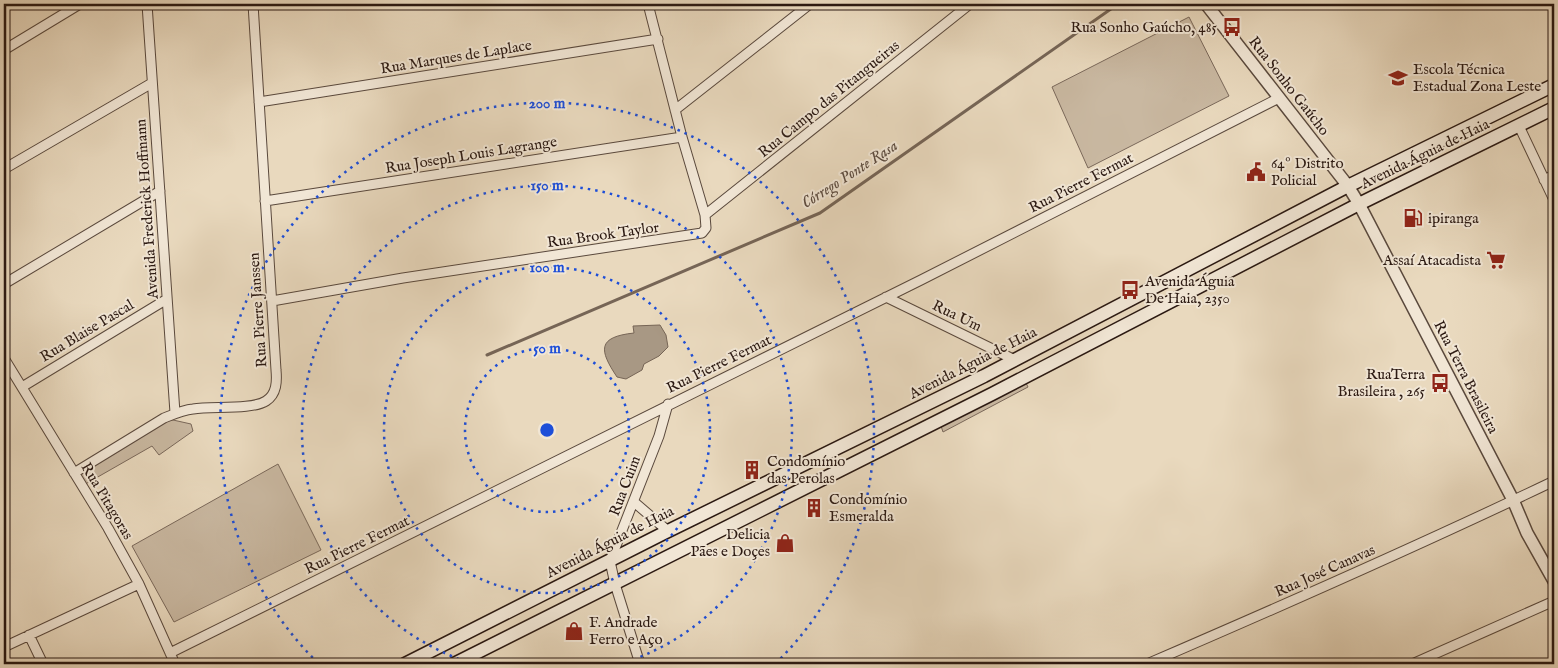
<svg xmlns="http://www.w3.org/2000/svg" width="1558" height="668" font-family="'IM FELL English',serif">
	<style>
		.green { fill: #c9b8a1; stroke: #7a685a }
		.water { fill: #a89884; stroke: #766556 }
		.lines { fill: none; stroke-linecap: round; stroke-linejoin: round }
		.stream { stroke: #766556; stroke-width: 3 }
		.minor-casing { stroke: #5a493d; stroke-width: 11 }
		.tertiary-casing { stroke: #5a493d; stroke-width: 14 }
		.secondary-casing { stroke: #2b1912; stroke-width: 15 }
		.minor { stroke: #f1e6d5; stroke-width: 9 }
		.tertiary { stroke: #f1e6d5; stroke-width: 11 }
		.secondary { stroke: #f1e6d5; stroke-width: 12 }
		.ring { fill: none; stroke: #1d4ed8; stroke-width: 2.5; stroke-dasharray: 2.5 5 }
		.labels { text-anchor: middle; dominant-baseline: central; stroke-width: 4; stroke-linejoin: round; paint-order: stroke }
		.poi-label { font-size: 15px; fill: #2b1912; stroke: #f1e6d5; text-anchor: start }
		.street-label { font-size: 15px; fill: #2b1912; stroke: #f1e6d5 }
		.water-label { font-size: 16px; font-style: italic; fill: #5d4c40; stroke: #f1e6d5 }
		.centre { fill: #1d4ed8; stroke: #f1e6d5; stroke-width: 2.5 }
		.ring-label { font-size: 15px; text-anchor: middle; font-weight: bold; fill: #1d4ed8; stroke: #f1e6d5; stroke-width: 4; stroke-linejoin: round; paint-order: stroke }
	</style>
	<rect width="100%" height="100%" fill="#e9d9be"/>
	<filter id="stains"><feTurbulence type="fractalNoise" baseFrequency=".004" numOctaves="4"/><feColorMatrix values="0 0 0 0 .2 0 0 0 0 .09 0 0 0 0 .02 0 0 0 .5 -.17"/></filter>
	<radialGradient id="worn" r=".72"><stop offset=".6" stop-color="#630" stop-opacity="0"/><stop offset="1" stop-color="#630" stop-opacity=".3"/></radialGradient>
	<path class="green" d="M1189,17L1229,96L1088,168L1052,87Z
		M1026,383L1028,387L943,432L941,426Z
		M164,418L191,424L193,431L159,455L152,446L82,486L74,473Z
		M278,464L321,550L174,622L132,546Z"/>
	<path class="water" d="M660,325L666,335L668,347L659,356L644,364L642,370L626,379L617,377C599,350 597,337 634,333L633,326Z"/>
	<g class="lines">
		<path class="stream" d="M487,355L820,213L1118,4"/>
		<g class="minor-casing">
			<path id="minor" d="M147,4L175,413
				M4,50L80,4
				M259,102L658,39
				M675,110L810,4
				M1519,126L1554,200
				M4,169L152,83
				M1544,180L1554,175
				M265,201L682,137
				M705,215L970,4
				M4,284L160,191
				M886,297L1015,360
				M272,301L403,278L702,233L706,228L705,215L682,137L648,4
				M4,358L108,528L139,584L175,664
				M22,387L167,299
				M74,473L164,418C174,414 183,410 193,409C212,406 252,410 266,401C277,394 277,381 276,370L253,4
				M634,502L668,531
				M29,635L43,664
				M4,647L139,584
				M170,653L921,280L1279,98
				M640,664L615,584L610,561L659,436L668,404
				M1147,664C1284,605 1420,545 1554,481
				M1412,664L1554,601"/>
		</g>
		<g class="tertiary-casing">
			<path id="tertiary" d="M1206,4L1348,186L1359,204L1513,500L1527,533L1554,581"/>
		</g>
		<g class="secondary-casing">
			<path id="secondary" d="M405,664L664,533L984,376L1348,186L1554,85
				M454,664L992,394L1359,204L1554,108"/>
		</g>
		<use href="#minor" class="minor"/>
		<use href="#tertiary" class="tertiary"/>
		<use href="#secondary" class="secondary"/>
	</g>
	<g class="ring">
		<circle cx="547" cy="430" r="82"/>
		<circle cx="547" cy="430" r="163"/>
		<path d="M473 664A245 245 0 1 1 621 664"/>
		<path d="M318 663A327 327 0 1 1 776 663"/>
	</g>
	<defs>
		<g id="bus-bare" transform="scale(1.5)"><path d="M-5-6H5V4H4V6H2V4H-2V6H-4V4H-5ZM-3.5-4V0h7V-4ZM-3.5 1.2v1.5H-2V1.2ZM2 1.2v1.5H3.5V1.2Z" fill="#8f2418" stroke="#f1e6d5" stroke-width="2.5" paint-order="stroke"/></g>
		<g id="university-bare" transform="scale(1.5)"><path d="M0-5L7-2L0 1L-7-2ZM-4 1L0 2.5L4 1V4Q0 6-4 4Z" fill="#8f2418" stroke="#f1e6d5" stroke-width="2.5" paint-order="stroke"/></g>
		<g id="civic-bare" transform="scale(1.5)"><path d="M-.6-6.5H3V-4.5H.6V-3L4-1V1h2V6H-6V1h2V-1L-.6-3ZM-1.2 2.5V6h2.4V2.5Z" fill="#8f2418" stroke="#f1e6d5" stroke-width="2.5" paint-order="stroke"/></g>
		<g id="fuel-bare" transform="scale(1.5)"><path d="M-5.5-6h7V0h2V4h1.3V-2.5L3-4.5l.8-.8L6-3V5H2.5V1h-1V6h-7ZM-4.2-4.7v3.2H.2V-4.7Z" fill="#8f2418" stroke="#f1e6d5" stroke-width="2.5" paint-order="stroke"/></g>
		<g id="supermarket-bare" transform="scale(1.5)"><path d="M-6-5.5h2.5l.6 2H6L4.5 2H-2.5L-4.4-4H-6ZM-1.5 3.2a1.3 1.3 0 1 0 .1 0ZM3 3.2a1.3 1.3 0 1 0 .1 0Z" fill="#8f2418" stroke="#f1e6d5" stroke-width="2.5" paint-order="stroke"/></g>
		<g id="building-bare" transform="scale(1.5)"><path d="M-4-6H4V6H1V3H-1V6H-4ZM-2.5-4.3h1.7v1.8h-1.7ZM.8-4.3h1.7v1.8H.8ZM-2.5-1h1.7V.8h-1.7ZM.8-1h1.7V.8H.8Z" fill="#8f2418" stroke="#f1e6d5" stroke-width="2.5" paint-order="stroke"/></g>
		<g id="shop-bare" transform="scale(1.5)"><path d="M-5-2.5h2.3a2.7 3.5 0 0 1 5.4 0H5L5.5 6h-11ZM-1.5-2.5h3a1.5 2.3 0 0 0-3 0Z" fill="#8f2418" stroke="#f1e6d5" stroke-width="2.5" paint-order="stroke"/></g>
	</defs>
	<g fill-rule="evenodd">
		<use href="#bus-bare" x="1232" y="27"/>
		<use href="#university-bare" x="1398" y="78"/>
		<use href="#civic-bare" x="1256" y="172"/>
		<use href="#fuel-bare" x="1413" y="218"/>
		<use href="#supermarket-bare" x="1496" y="260"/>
		<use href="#bus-bare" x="1130" y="290"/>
		<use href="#bus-bare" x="1440" y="383"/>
		<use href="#building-bare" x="752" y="470"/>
		<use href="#building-bare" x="814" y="508"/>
		<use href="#shop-bare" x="785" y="543"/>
		<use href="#shop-bare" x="574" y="631"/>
	</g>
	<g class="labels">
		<g class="poi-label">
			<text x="1217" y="27" text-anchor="end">Rua Sonho Gaúcho, 485</text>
			<text x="1413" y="69">Escola Técnica<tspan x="1413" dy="17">Estadual Zona Leste</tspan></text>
			<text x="1271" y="163">64º Distrito<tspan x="1271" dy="17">Policial</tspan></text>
			<text x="1428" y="218">ipiranga</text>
			<text x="1481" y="260" text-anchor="end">Assaí Atacadista</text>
			<text x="1145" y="281">Avenida Águia<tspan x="1145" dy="17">De Haia, 2350</tspan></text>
			<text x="1425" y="374" text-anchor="end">RuaTerra<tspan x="1425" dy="17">Brasileira , 265</tspan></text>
			<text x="767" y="461">Condomínio<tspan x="767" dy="17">das Perolas</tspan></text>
			<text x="829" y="499">Condomínio<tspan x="829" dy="17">Esmeralda</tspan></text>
			<text x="770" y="534" text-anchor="end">Delicia<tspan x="770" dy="17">Pães e Doçes</tspan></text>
			<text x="589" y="622">F. Andrade<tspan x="589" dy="17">Ferro e Aço</tspan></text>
		</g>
		<g class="street-label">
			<text transform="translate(456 57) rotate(-9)">Rua Marques de Laplace</text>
			<text transform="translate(1289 86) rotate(52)">Rua Sonho Gaúcho</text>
			<text transform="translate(829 99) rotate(-39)">Rua Campo das Pitangueiras</text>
			<text transform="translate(1425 154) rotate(-26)">Avenida Águia de Haia</text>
			<text transform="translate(471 155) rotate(-9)">Rua Joseph Louis Lagrange</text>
			<text transform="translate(1081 183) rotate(-27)">Rua Pierre Fermat</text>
			<text transform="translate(147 209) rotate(-94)">Avenida Frederick Hoffmann</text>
			<text transform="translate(603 235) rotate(-8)">Rua Brook Taylor</text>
			<text transform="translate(258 310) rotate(-94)">Rua Pierre Janssen</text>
			<text transform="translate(957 316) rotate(26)">Rua Um</text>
			<text transform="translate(87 331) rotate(-31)">Rua Blaise Pascal</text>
			<text transform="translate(973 363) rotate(-27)">Avenida Águia de Haia</text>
			<text transform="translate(719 364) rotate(-26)">Rua Pierre Fermat</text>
			<text transform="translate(1466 377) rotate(63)">Rua Terra Brasileira</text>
			<text transform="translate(625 486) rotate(-69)">Rua Cuim</text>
			<text transform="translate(107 501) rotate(59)">Rua Pitagoras</text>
			<text transform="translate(610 542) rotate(-27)">Avenida Águia de Haia</text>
			<text transform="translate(357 545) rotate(-26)">Rua Pierre Fermat</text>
			<text transform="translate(1325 571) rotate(-24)">Rua José Canavas</text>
		</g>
		<g class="water-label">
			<text transform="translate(850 175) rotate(-33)">Córrego Ponte Rasa</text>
		</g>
	</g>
	<circle cx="547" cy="430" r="8" class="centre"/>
	<g class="ring-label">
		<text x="547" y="108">200 m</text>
		<text x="547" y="190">150 m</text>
		<text x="547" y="272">100 m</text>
		<text x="547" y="353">50 m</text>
	</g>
	<rect width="1558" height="668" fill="none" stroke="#e9d9be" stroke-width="20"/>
	<rect x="5" y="5" width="1548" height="658" fill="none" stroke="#2b1912" stroke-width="2.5"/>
	<rect x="10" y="10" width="1538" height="648" fill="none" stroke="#2b1912"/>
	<rect width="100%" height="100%" filter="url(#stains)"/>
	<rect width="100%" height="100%" fill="url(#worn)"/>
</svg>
